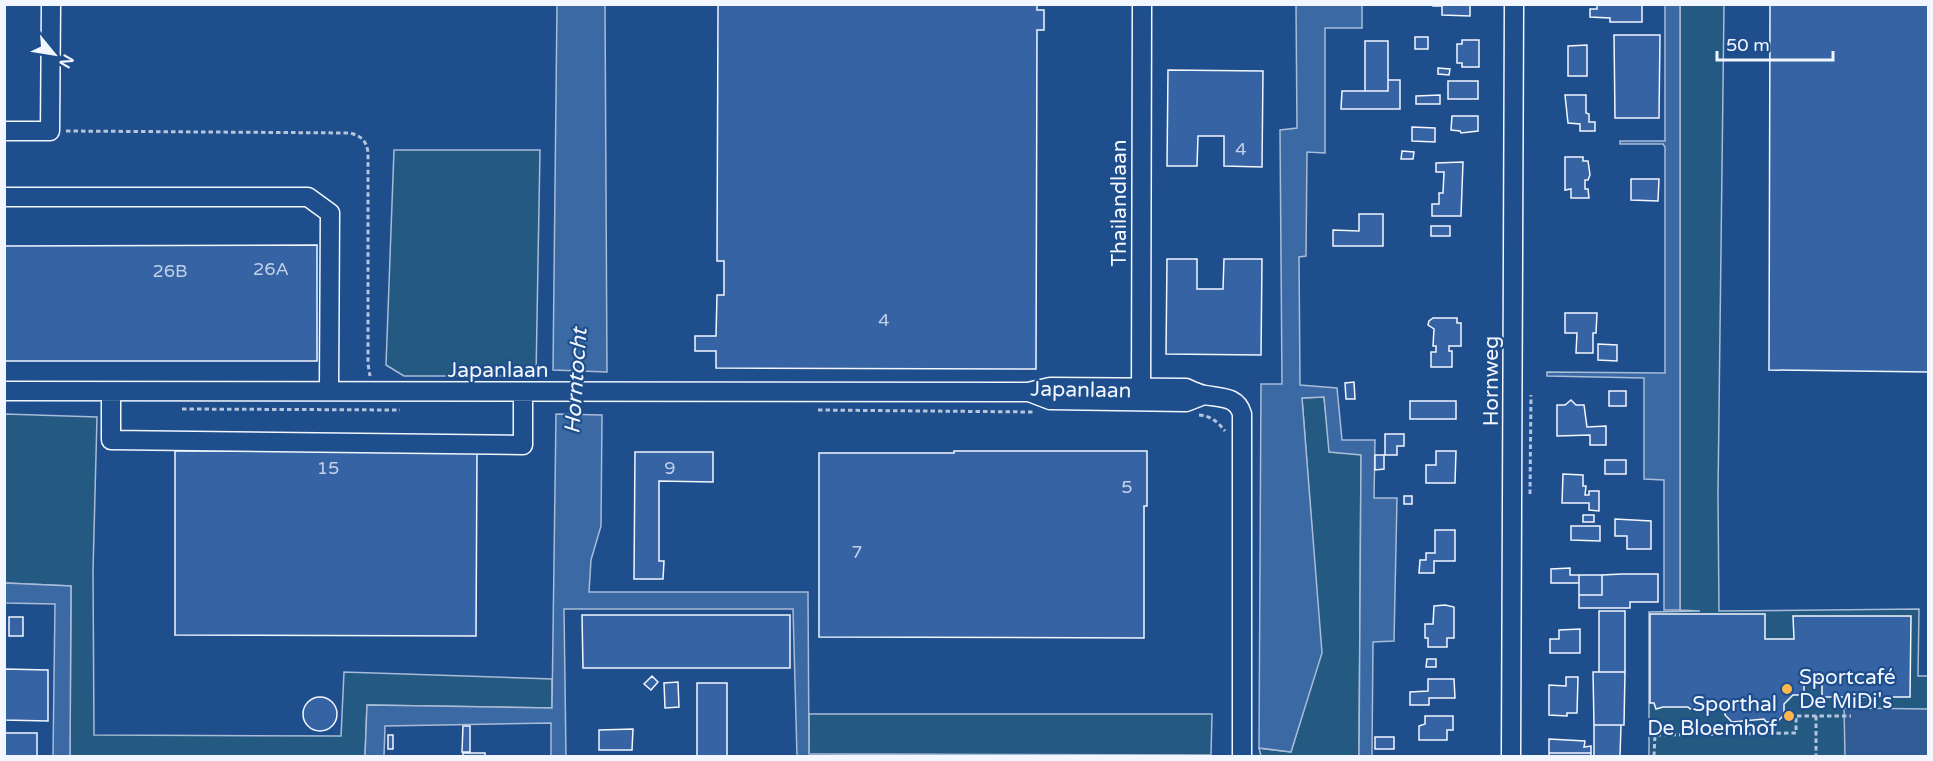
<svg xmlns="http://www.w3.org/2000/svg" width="1933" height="761" font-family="'Varela Round',sans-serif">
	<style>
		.green { fill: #245a82; stroke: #a8bbd7; stroke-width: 1.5 }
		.parking { fill: #305b95; stroke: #a8bbd7; stroke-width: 1.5 }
		.water { fill: #3b69a3; stroke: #a8bbd7; stroke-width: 1.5 }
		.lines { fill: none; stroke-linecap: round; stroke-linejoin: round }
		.stream { stroke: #3b69a3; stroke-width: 4.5 }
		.building { fill: #3563a3; stroke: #f2f6ff; stroke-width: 1.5 }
		.minor-casing { stroke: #f2f6ff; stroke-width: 21 }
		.path { stroke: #b3c4dc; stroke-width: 3; stroke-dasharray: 4.5 3; stroke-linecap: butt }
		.minor { stroke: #1f4e8c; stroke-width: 18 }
		.poi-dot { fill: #ffb74d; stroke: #1f4e8c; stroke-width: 2 }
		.labels { text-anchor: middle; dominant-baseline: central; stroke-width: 4.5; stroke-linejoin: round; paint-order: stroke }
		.number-label { font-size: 18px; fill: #c3d1e8 }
		.street-label { font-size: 21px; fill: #f2f6ff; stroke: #1f4e8c }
		.poi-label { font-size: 21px; fill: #f2f6ff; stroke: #1f4e8c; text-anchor: start }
		.water-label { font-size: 22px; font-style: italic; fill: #f2f6ff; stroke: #1f4e8c }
	</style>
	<rect width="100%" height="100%" fill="#1f4e8c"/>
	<path class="green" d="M1680,5H1724L1718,494L1719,611L1919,609L1918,676H1928V756H1649V612L1700,611L1680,610Z
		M394,150H540L536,376H404L386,365Z
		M1324,397L1330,452L1361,454L1359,756H1261L1259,748L1291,752L1321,653L1302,398Z
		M5,414L97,417L93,571L94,735L341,736L344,672L552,679V708L367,705L365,756H70L71,586L5,583Z
		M809,714H1212L1211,755L809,754Z"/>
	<path class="parking" d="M1844,708L1928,709V756H1845Z"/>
	<path class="water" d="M557,5H605L607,372L553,370Z
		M1296,5H1362V28H1325V153L1307,152L1306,256L1299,257L1300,385L1337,388L1342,440H1375L1374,498H1397L1394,641L1373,642L1372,756H1359L1361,455L1329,452L1324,397L1302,398L1322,653L1291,752L1259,748L1261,384H1282L1280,130L1297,128Z
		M1665,5H1680V610H1664V480L1644,479V378L1547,376V372L1665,373V147L1663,144H1620V141H1665Z
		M556,414L602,415L601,526L591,560L589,592H808L809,754L1211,756H797L793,609H564L566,756H551V723L385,726L384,756H365L367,705L552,708Z
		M5,583L71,586L70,756H53L55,604L5,603Z"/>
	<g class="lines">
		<path class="stream" d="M576,389L577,367
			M573,419L575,397"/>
	</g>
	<path class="building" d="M718,4H1037V10H1044V30H1037L1036,369L716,368V351H695V336H716L717,295H724V261H717Z
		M1433,4H1470V16L1442,15V6H1433Z
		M1597,4H1642V22H1610V18L1590,17V9H1597Z
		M1770,4H1928V372L1769,370Z
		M1614,35H1660L1659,118H1615Z
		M1415,37H1428V49H1415Z
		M1462,40H1479V67H1462V63H1457V44H1462Z
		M1365,41H1388V91H1365Z
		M1587,45V76H1568V46Z
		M1438,68L1450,69L1449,75L1438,74Z
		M1168,70L1263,71L1262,167L1224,166V136H1198L1197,166H1167Z
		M1388,80H1400V109H1341L1342,91H1388Z
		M1448,81H1478V99H1448Z
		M1440,95V104H1416V96Z
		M1565,95H1586V113L1589,114V122H1595V131H1580V124L1568,123Z
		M1452,116H1478V131L1461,133L1460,131L1451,130Z
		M1412,127L1435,128V142L1412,141Z
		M1402,151L1414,152L1413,159H1401Z
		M1565,157H1583V161H1588L1590,175L1588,180H1585V189H1588L1589,198H1571V189L1565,190Z
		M1463,162L1461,216H1432V204H1439V193H1443L1444,172H1436V163Z
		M1631,179H1659L1658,201L1631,200Z
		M1359,214H1383V246H1333V230L1359,231Z
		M1431,226H1450V236H1431Z
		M317,245V361H4V246Z
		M1167,259H1197V289H1223L1224,259H1262L1261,355L1166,354Z
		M1565,313H1597L1596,333H1593V353H1576L1577,333H1565Z
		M1433,318H1457V323H1461V346H1449V351H1452V367H1431V352H1436V346H1433L1434,329L1428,325L1429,321Z
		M1598,344L1617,345V361L1598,360Z
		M1354,382L1355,399H1346L1345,383Z
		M1609,391H1626V406H1609Z
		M1571,400L1576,405H1584L1587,427L1606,426V445H1590V435L1557,436V405H1565Z
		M1410,401H1456V419H1410Z
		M1385,434H1404V446H1397V455H1385Z
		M270,448L477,452L476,636L175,635V451H270Z
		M954,451H1147V506H1144V638L819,637V453H954Z
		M1436,451H1456L1455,483H1426V465H1436Z
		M635,452H713V482L659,481V561H664L663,579H634Z
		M1375,455H1384V469L1375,470Z
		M1605,460H1626V474H1605Z
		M1563,474L1583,475V486H1586L1585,495H1589V491H1599V511L1589,510V503H1562Z
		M1404,496H1412V504H1404Z
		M1583,515H1594V522H1583Z
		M1615,519L1651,521V549H1627V536H1615Z
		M1571,526H1600V541L1571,540Z
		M1435,530H1455V561H1434V573H1419L1420,560H1426V553H1435Z
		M1570,568V575H1579V583H1551V569Z
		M1622,574H1658V602H1630V608H1579V595H1602V575Z
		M1579,575H1602V595H1579Z
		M1445,605L1454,607V638H1447V647H1428V638H1425V624H1433L1434,606Z
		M1599,611H1625V672H1599Z
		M1650,614H1765V639H1794L1793,616H1911L1910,697H1822V679H1804V693L1802,695H1793L1784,704V715L1777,722H1766L1764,719L1732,722L1725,715V708L1697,707L1690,709L1688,707H1663L1656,709L1654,703H1650Z
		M582,615H790V668H583Z
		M9,617H23V636H9Z
		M1580,629V653H1550V639H1559V630Z
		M1427,659H1436V667H1426Z
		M4,669L48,670V721L4,720Z
		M1593,672H1625L1624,725H1594Z
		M652,676L658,682L651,690L644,684Z
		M1566,677H1578L1577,713H1567V716L1549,715V685L1566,686Z
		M1428,679H1454L1455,698H1429V705H1410V692L1428,691Z
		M678,682L679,707L665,708L664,683Z
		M697,683H727V756H697Z
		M303 714a17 17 0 1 1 34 0a17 17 0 1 1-34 0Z
		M1425,716H1453V730H1447V740H1419V726L1425,724Z
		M1594,725H1621L1620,756H1594Z
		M463,726H470V752H462Z
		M633,729L632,750H599V730Z
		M4,733H37V756H4Z
		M388,735H393V749H388Z
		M1375,737H1394V749H1375Z
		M1549,739L1585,741L1584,747L1591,746V753H1549Z
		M463,753H485V756H463Z
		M1549,753H1591V756H1549Z"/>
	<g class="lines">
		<g class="minor-casing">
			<path id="minor" d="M4,131H50L51,4
				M4,197H308L330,213L329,391
				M4,391L1028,392L1050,387L1186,388C1192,391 1199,394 1205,395C1221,398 1237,396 1242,414V756
				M111,392V440L523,445V392
				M1029,392L1050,400L1186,402L1204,395
				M1141,401L1142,4
				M1511,756L1514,4"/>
		</g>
		<path class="path" d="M66,131L350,133C361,136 366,140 368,152V364L370,376
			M182,409L400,410
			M818,410L1033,412
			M1199,415C1211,416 1218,422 1225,431
			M1530,494L1531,395
			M1816,716V756
			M1654,756L1655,735L1796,733V716H1851"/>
		<use href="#minor" class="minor"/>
	</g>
	<g class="poi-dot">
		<circle cx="1787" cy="689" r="6"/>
		<circle cx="1789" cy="716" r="6"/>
	</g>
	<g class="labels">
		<g class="number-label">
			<text x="1241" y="149">4</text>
			<text x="271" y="269">26A</text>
			<text x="170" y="271">26B</text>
			<text x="884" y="320">4</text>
			<text x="328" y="468">15</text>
			<text x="670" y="468">9</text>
			<text x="1127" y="487">5</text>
			<text x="857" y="552">7</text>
		</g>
		<g class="street-label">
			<text transform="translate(1119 203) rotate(-90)">Thailandlaan</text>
			<text x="498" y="370">Japanlaan</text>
			<text transform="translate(1491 381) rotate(-90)">Hornweg</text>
			<text transform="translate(1081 390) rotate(1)">Japanlaan</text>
		</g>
		<g class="poi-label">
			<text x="1799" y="677">Sportcafé<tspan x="1799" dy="24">De MiDi's</tspan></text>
			<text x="1777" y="704" text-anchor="end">Sporthal<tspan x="1777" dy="24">De Bloemhof</tspan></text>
		</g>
		<g class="water-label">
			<text transform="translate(576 381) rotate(-86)">Horntocht</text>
		</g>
	</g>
	<rect width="1933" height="761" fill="none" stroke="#f2f6ff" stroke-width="12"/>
	<g transform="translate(54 54) rotate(120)" stroke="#1f4e8c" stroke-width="4.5" paint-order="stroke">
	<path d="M0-4.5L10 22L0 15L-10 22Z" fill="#f2f6ff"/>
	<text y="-9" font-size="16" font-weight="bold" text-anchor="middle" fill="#f2f6ff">N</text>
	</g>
	<path d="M1717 51v9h116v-9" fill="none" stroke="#f2f6ff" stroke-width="3"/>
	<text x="1726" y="51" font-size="18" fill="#f2f6ff" stroke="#1f4e8c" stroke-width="4.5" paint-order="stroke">50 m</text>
</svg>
